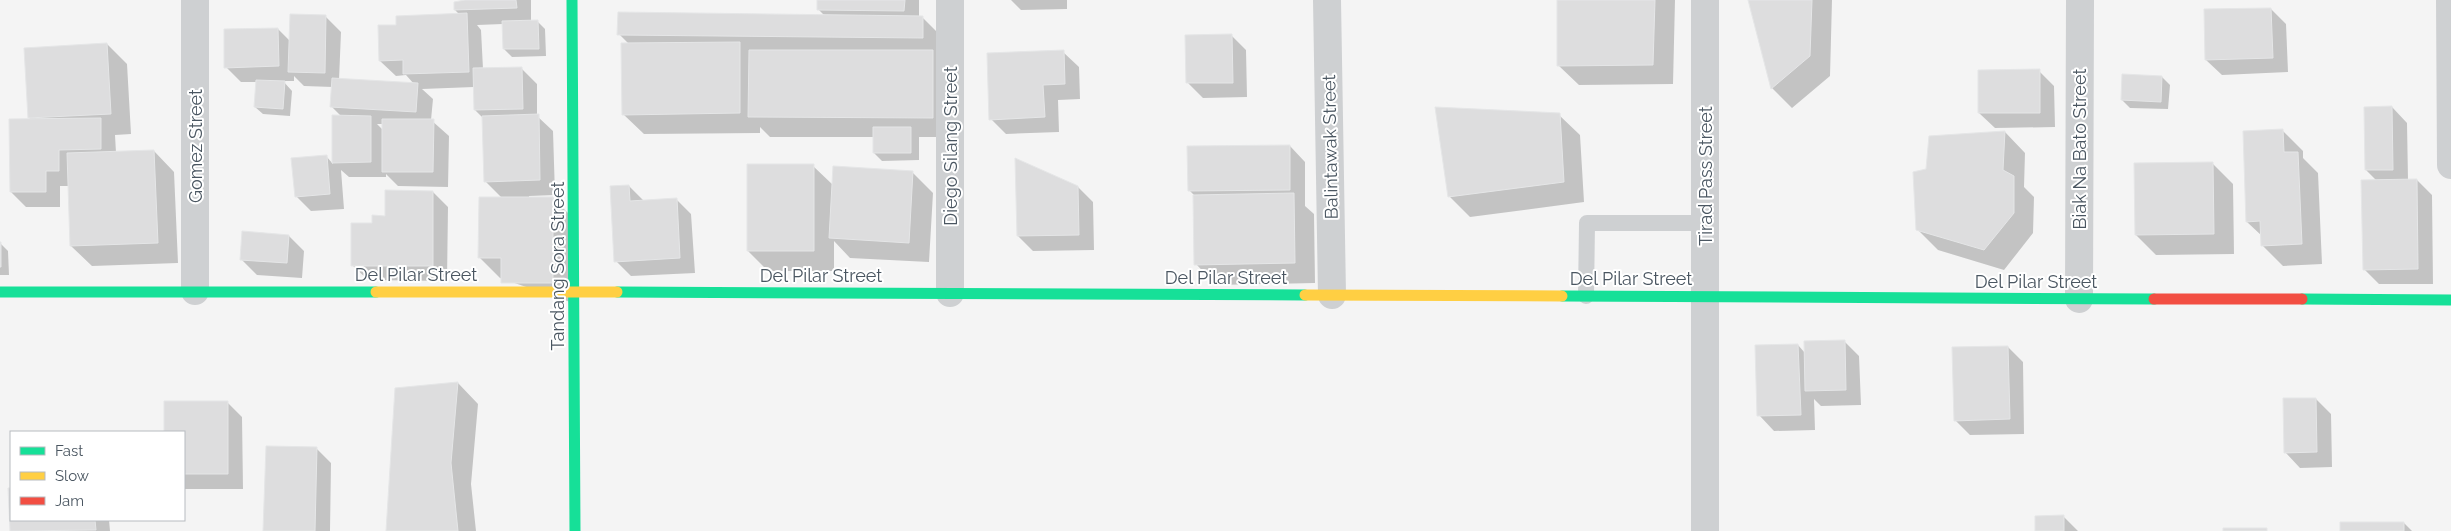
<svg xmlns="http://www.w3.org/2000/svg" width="2451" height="531" font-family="Raleway,sans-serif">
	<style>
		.shadow { fill: #0003; fill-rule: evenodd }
		.building { fill: #ddddde; stroke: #e5e6e7 }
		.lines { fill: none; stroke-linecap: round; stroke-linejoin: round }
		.lane { stroke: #ced0d2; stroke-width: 16 }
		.street { stroke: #ced0d2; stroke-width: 28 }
		.fast { stroke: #16e098; stroke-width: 11 }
		.slow { stroke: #ffcf43; stroke-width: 11 }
		.jam { stroke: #f24e42; stroke-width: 11 }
		.labels { text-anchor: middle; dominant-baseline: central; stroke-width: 4; stroke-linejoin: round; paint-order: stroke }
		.street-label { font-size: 18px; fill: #4a5661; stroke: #fff }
	</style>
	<rect width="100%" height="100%" fill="#f4f4f4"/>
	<path class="shadow" d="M466,0H531V21H537L545,29L546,56L512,57L504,49L503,24L477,25L481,30L483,69H522L537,84V116L553,131L555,195L529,196V198H553L573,218V303L500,278L480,258L502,198L485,181L484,119L475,110L474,87L422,89L433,99L431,120L449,136L448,187L398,186L386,174V177H349L341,170L344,209L311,211L296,196L326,156L333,164V117H342L332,107L333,87L304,86L294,76V81H283L292,91L290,116L263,114L255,107L257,82H241L226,67L278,29L290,41L326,17L341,32L339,80L414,84L406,75L396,76L380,61L397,26L460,15L455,10ZM377,124H383V130Z
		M818,0H919V17H922L943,38L953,137H919V160L882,161L874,153V137H770L760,127V133L644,134L623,114L629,44L619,34L825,16L818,9Z
		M1011,0H1084H1067V9L1021,10Z
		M1558,0H1675L1673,84L1579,85L1558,65Z
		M1749,0H1832L1830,76L1792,108L1772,88Z
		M2271,9L2286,24L2288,72L2222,75L2206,60Z
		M1231,35L1246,50L1247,97L1203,98L1188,83Z
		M107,44L127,64L131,134L115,135L116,153L154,151L174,172L178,263L92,266L71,246L69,186H60V207H26L11,192L31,120L29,118Z
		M1063,52L1079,67L1080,99L1058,100L1059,132L1006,134L991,119Z
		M2039,71L2054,86L2055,127L1995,128L1979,113Z
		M2162,77L2170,85L2168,109L2130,108L2122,100Z
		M2392,107L2407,123L2408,180H2417L2432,195L2433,284H2379L2364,269L2377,181L2366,170Z
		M1559,115L1580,135L1584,202L1470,217L1450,197Z
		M2282,130L2303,151V158L2318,173L2322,264L2283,266L2262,245V236L2247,222Z
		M2005,132L2025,153L2024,187L2034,197L2033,233L2004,270L1938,250L1917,229L1928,170Z
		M1290,146L1305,162V206L1314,214L1315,283L1216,285L1196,264L1195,196L1189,190Z
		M2213,164L2233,184L2234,254L2156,255L2136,235Z
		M813,166L833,185L912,172L933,193L929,262L850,258L834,241V271H768L748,251Z
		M629,186L644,201L676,199L691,214L695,273L631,276L616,261Z
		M1078,187L1093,202L1094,250L1033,251L1018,236Z
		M433,192L448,207L447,281L368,280L352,265L374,225Z
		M289,236L304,251L302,278L257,275L242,260Z
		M0,243L8,251L9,275H0Z
		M1844,341L1859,356L1861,405L1821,406L1814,399L1815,430L1774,431L1759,415L1798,345L1805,353Z
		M2008,347L2023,362L2024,434L1970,435L1955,420Z
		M458,383L478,404L471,484L476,531H388Z
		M2316,399L2331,414L2332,467L2300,468L2285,452Z
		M227,402L242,417L243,489H184V432H165V403Z
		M316,448L331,463L330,531H265Z
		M9,489H11V520H109L110,531H11Z
		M2063,516L2078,531H2036Z
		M2404,523L2412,531H2341Z"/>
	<path class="building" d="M465,0H516L517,8L454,10V2Z
		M817,0H905L904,11L817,10Z
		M1557,0H1655L1653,65L1557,66Z
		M1748,0H1812L1810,56L1771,89Z
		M2271,8L2273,58L2205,60L2204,9Z
		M618,12L923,16V38L617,35Z
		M467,13L469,72L403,74V60L379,61L378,25H396V16Z
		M290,14L326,15L325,73L288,72Z
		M538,20L539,49H503L502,21Z
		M278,28L279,66L224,68V29Z
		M1232,34L1233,83H1186L1185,35Z
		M740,42V113L622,115L621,43Z
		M107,43L111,114L28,118L24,48Z
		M749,50H933V118L748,117Z
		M1064,50L1065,84L1043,85L1045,117L989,120L987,53Z
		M522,67L523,109L474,110L473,68Z
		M2040,69V113H1978V70Z
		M2122,74L2162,76L2161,102L2121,100Z
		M332,78L418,83L416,112L330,107Z
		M256,80L285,81L283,109L254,107Z
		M2392,106L2393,170H2365L2364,107Z
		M1435,107L1560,113L1564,182L1448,197Z
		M539,114L540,180L484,182L482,116Z
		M332,115L371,116V162L332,163Z
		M101,118V149L59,150V171H46V192H10L9,119Z
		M382,119H434L433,172H382Z
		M873,127H911V153H873Z
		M2283,129L2284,152H2298L2302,244L2261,246L2260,221L2246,222L2243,131Z
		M2005,131L2003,170L2014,176V213L1984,250L1916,230L1913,172L1926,169L1929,136Z
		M1290,145V190L1188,191L1187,146Z
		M154,150L158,243L70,246L67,153Z
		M327,155L330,194L295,197L291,158Z
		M1015,158L1078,186L1079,235L1017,236Z
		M2213,162L2214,234L2135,235L2134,163Z
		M747,164H814V251H747Z
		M833,166L913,171L909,243L829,238Z
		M2417,179L2418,269L2363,270L2361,180Z
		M629,185L630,201L677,198L680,258L614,262L610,186Z
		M385,190L433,191V266H351V223H372V215L385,216Z
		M1294,193L1295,263L1194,265L1193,195Z
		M479,197H553V283H501V258H478Z
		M242,231L289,235L287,263L240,260Z
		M0,242H1V267H0Z
		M1845,340L1846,390L1805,391L1804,341Z
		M1798,344L1801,415L1757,416L1755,345Z
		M2008,346L2010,419L1954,421L1952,347Z
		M458,382L451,463L458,531H386L395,388Z
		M2283,398H2316L2317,452L2284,453Z
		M164,401H228V474H184V432H164Z
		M266,446L317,447L315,531H263Z
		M8,488H11V520H95L96,530L10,531Z
		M2064,515V531H2035V516Z
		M2340,522H2404V531H2340Z
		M2223,528H2267V531H2223Z"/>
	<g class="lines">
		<path class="lane" d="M1586,296L1587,223H1705"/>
		<path class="street" d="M950,0V293
			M1327,0L1332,295
			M2450,0L2451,165
			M195,291V0
			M2079,299L2080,0
			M1705,531V0"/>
		<path class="fast" d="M572,0L575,531
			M0,292H376
			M617,292L1305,295
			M1562,296L2154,299
			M2302,299L2451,300"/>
		<path class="slow" d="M376,292H617
			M1305,295L1562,296"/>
		<path class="jam" d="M2154,299H2302"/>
	</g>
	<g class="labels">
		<g class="street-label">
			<text transform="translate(195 146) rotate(-90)">Gomez Street</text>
			<text transform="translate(950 146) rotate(-90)">Diego Silang Street</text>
			<text transform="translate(1330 147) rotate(-91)">Balintawak Street</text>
			<text transform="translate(2079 149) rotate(-90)">Biak Na Bato Street</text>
			<text transform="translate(1705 176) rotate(-90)">Tirad Pass Street</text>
			<text transform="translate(557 266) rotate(-90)">Tandang Sora Street</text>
			<text x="416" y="274">Del Pilar Street</text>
			<text x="821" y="275">Del Pilar Street</text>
			<text x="1226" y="277">Del Pilar Street</text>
			<text x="1631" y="278">Del Pilar Street</text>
			<text x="2036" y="281">Del Pilar Street</text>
		</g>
	</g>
	<rect x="10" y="431" width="175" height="90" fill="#ffffff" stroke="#b7bbc0"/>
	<rect x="20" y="447" width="25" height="8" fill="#16e098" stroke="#b7bbc0"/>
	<text x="55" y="456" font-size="15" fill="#4a5661">Fast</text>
	<rect x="20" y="472" width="25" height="8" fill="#ffcf43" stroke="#b7bbc0"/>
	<text x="55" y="481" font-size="15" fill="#4a5661">Slow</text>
	<rect x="20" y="497" width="25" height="8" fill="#f24e42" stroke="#b7bbc0"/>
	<text x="55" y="506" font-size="15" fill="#4a5661">Jam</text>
</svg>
